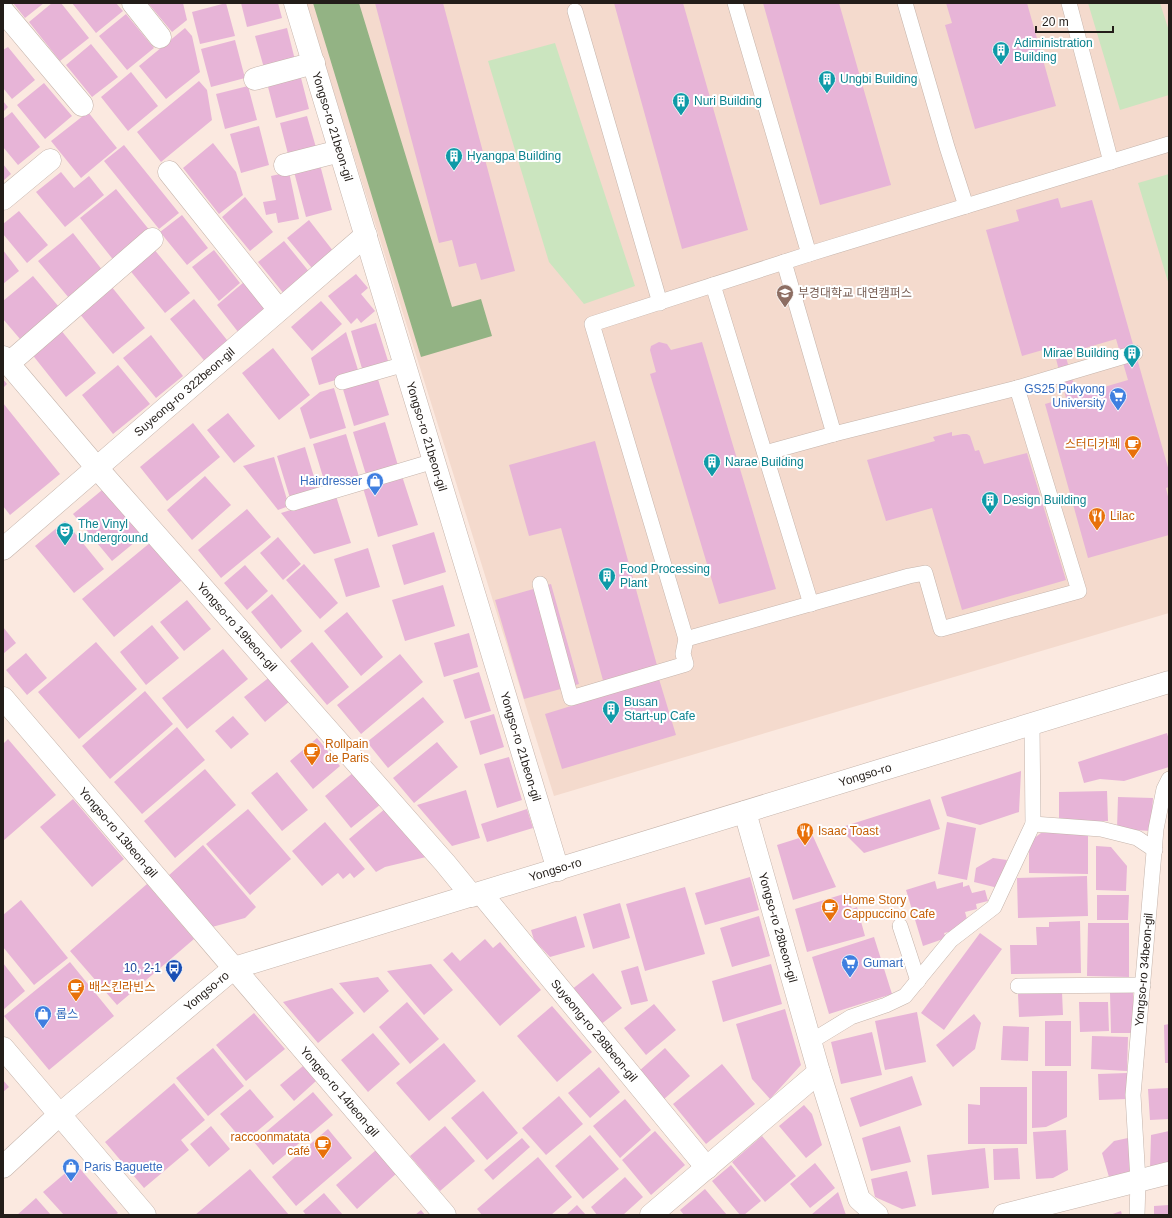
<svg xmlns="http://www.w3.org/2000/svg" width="1172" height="1218" font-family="Helvetica,'Noto Sans KR',sans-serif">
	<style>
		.built { fill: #f4dacd }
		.green { fill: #cbe5bf }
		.forest { fill: #93b384 }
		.building { fill: #e7b4d7; fill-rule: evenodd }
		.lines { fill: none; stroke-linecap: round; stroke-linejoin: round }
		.service-casing { stroke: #c5b4ab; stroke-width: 16 }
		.minor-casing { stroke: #c5b4ab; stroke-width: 23 }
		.secondary-casing { stroke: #c5b4ab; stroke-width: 23 }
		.service { stroke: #fff; stroke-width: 15 }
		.minor { stroke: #fff; stroke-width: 22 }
		.secondary { stroke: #fff; stroke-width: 22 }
		.labels { text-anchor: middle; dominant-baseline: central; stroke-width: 4; stroke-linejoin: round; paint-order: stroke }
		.culture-label { font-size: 12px; fill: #0d838f; stroke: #fff; text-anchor: start }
		.street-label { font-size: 12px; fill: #231d19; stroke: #fff }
		.education-label { font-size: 12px; fill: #785e54; stroke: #fff; text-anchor: start }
		.shop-label { font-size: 12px; fill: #366cbe; stroke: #fff; text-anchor: start }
		.food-label { font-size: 12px; fill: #c56008; stroke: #fff; text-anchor: start }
		.transit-label { font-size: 12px; fill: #164399; stroke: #fff; text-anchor: end }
	</style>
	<rect width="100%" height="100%" fill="#fbe9e0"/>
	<path class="built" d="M306,3H1169V613L554,796Z"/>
	<path class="green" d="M1088,3H1160L1169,31V95L1120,110Z
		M555,43L635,286L584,304L549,262L488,61Z
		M1169,174V285L1138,183Z"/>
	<path class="forest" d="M313,3H359L452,307L481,299L492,336L421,357Z"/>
	<path class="building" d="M13,3H44L25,18Z
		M52,3H61L89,38L60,61L29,22Z
		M72,3H116L123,11L96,33Z
		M148,3H183L187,20L172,32Z
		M226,3L235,36L200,44L192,12Z
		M241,3H278L282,18L247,27Z
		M375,3H443L515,271L481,280L476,263L459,267L452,240L439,243Z
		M614,3H683L748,230L682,249Z
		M763,3H839L891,185L820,205Z
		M946,3H1027L1056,106L975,129L945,25L952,23Z
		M126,14L154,48L127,70L99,36Z
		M185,28L192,36L200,72L166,99L139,66Z
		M287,28L295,60L264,68L255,36Z
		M235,40L245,78L211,87L201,49Z
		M91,44L118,77L92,97L66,65Z
		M8,47L35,80L12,99L3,88V50Z
		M131,72L158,106L128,131L101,97Z
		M300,74L309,109L276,118L267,83Z
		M199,81L207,90L212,120L161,162L137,132Z
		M44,83L72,116L45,139L17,105Z
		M248,86L257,120L225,129L216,94Z
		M3,101L8,107L3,112Z
		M12,112L40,147L18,165L3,147V119Z
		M88,112L117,148L81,178L51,141Z
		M307,116L317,151L289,158L280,123Z
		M259,126L269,165L241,173L230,134Z
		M213,143L236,172L243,195L219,214L183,168Z
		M124,145L179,213L159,229L104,161Z
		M319,161L332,210L306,217L293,168Z
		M3,164L11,174L3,181Z
		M61,172L74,188L89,176L104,195L65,227L36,192Z
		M289,172L299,219L278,223L276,213L266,215L263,202L276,200L271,176Z
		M116,189L151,232L115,262L80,218Z
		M245,197L273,232L250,251L222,217Z
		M1058,198L1061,208L1092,200L1169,471V487L1166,488L1169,501V535L1088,558L1045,404L1066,398L1053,347L1022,356L986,230L1019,221L1016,210ZM1116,339L1128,380L1077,395L1065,354Z
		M19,211L48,245L27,263L3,234V224Z
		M182,215L208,248L187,265L160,232Z
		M309,220L337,256L316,273L287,238Z
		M73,233L103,271L69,298L38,261Z
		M284,241L315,279L289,300L258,262Z
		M153,248L190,293L165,313L128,268Z
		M3,250L19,271L3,284Z
		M214,250L240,283L219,301L192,267Z
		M356,274L368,288L361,294L375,311L361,323L357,318L351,324L328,296Z
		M33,276L59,307L20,339L3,319V301Z
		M244,282L270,314L242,337L217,305Z
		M111,286L145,328L113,354L79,313Z
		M194,299L231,345L207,364L170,319Z
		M321,301L342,324L312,351L291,327Z
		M376,323L389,364L363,372L351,331Z
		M60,329L96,373L66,397L31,353Z
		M346,332L359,373L319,385L311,358Z
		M151,335L183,376L156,398L123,358Z
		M659,342L667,344L671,350L702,342L776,589L719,604L650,374L656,372L650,350L651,346Z
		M273,348L310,395L279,420L242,373Z
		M118,365L150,404L113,434L82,395Z
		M377,376L389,415L354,426L342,386Z
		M3,379L7,384L3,388Z
		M334,388L346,428L310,439L300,408L320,392Z
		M3,403L60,474L10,515L3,506Z
		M228,413L255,446L234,463L207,430Z
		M385,422L399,469L367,478L353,432Z
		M193,423L220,457L167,501L140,467Z
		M952,432V436L963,434H967L970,436L975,451L979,450L984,464L1027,453L1066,580L962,610L932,508L886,521L867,460L935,441L933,437Z
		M346,434L360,480L327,490L313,444Z
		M595,441L658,669L604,684L561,528L529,536L509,465Z
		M305,447L318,490L290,498L277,456Z
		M274,457L289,506L278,510L243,466Z
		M205,476L231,505L192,540L167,510Z
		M402,476L418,525L378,537L363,488Z
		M107,486L146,533L112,561L73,514Z
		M336,496L351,543L314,554L281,513Z
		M247,509L271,537L221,578L198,550Z
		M65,521L104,569L74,593L35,546Z
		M434,532L446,572L404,585L392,545Z
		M278,537L301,564L283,580L260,553Z
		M151,542L182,580L114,637L82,599Z
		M368,548L380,587L346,597L334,559Z
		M304,564L338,603L320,619L286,580Z
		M245,565L268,591L247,610L224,583Z
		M551,584L579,684L524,699L495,600Z
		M443,585L455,626L405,641L392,600Z
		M272,594L302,631L281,649L251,612Z
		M187,600L211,629L184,651L160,622Z
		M347,612L383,657L361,676L324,631Z
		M152,625L179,658L146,685L120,652Z
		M3,627L16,643L3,654Z
		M469,633L478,667L444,677L434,643Z
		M96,642L137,689L79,739L38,692Z
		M312,642L349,687L327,705L290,661Z
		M223,649L248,679L187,729L162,698Z
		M26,653L47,678L27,695L6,670Z
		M400,654L423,682L361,734L337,705Z
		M479,672L491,711L465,719L453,680Z
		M271,676L291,700L265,722L244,697Z
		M659,679L676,735L562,769L545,714Z
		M145,691L173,724L110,779L82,746Z
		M423,697L444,722L388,768L367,742Z
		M494,714L504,747L480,755L470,721Z
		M233,716L249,734L231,749L215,731Z
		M177,727L205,760L142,814L114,782Z
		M1167,733L1169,740V767L1124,781L1100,779L1084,783L1078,762Z
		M317,738L340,766L313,789L290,761Z
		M8,739L56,795L3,841V744Z
		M437,742L458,767L414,803L393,778Z
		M509,757L522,800L497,808L484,764Z
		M205,769L236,805L175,858L144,821Z
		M1021,771L1019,812L980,825L947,816L941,797Z
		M277,772L308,810L282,831L251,793Z
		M354,772L381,804L351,828L325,796Z
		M466,790L480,838L452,846L417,805Z
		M1107,791L1108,821L1059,822V792Z
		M1118,797L1153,798L1151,831L1117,829Z
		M73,799L124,859L92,887L40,827Z
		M930,799L940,829L864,853L839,828Z
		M386,808L426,857L385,867L376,872L349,839Z
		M248,809L291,859L250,895L206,844Z
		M527,809L533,828L487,842L481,824Z
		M325,822L365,869L354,878L350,873L343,879L338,873L322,886L292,851Z
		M947,822L976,828L967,880L938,874Z
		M1041,833H1088V874L1029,873V842Z
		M812,834L836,887L793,900L777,845Z
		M203,845L256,907L245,918L212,927L168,876Z
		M1096,846L1111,847L1127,866L1126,891L1096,890Z
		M993,858L1007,860L998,888L974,882L976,868Z
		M1087,876L1088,916L1018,918L1017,878Z
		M750,877L759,910L705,925L695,893Z
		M935,881L937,889L963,882V887L969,885L972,893L985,890L988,901L976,904L977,909L965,912L967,919L958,930L944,933L946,938L923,946L906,890Z
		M147,884L194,939L117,1005L70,951Z
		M685,887L705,954L645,971L626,904Z
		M847,893L852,909L857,907L865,936L807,952L795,909Z
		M1097,895H1129L1128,920H1097Z
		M21,900L68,958L34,985L3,947V915Z
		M620,903L630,938L593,949L583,914Z
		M576,916L585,947L550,957L534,940L531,930Z
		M759,916L770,956L732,967L720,928Z
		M1080,921L1081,973L1011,974L1010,945H1037L1036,927H1049V922Z
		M1088,923H1129V977L1087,976Z
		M980,933L1002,949L944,1030L921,1013Z
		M874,937L892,994L829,1014L812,957Z
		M485,939L493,948L500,942L541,990L500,1026L443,960L452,952L460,961Z
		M70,962L114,1016L49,1070L4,1016Z
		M3,963L25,991L3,1010Z
		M431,964L453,990L424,1015L387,971Z
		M771,964L782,1004L723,1022L712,981Z
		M638,966L648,1001L631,1005L621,971Z
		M593,973L622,1008L600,1025L571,990Z
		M378,977L389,991L364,1013L339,983Z
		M332,988L354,1013L318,1043L283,1002Z
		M1062,992L1063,1015L1019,1017L1018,994Z
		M1110,993H1133L1134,1033H1111Z
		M407,1002L439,1039L410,1064L379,1027Z
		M1079,1002H1108L1109,1031L1080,1032Z
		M654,1004L676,1030L646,1055L624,1028Z
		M552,1006L592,1052L557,1082L517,1036Z
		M785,1009L801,1065L770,1099L752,1079L736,1024Z
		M917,1012L926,1062L885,1070L875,1021Z
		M254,1013L285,1049L246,1081L216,1045Z
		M974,1014L981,1023L975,1049L953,1067L936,1045Z
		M1045,1021H1071V1066H1045Z
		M1169,1024V1063H1165L1164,1025Z
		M1003,1026L1029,1027L1028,1061L1001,1060Z
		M872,1032L882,1075L841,1084L831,1042Z
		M373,1033L400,1064L368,1092L341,1060Z
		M1092,1036L1128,1037L1127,1071L1091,1069Z
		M444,1043L476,1081L429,1121L396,1083Z
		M213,1048L244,1086L208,1116L176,1078Z
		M665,1048L690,1076L663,1100L639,1071Z
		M722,1064L755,1104L706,1144L673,1104Z
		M303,1066L316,1081L294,1101L280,1085Z
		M599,1067L620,1092L590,1118L568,1093Z
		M1032,1071H1067V1117L1046,1127L1032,1128Z
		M1127,1073V1099L1099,1100L1098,1074Z
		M912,1076L922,1105L860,1127L850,1098Z
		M3,1080L9,1087L3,1092Z
		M174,1083L205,1120L181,1140L189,1150L144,1188L105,1142Z
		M980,1087H1027V1144H968V1104L980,1105Z
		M1169,1088V1119L1150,1120L1148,1089Z
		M250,1089L274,1117L244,1142L220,1114Z
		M483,1091L518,1133L487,1160L451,1118Z
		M313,1092L333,1115L273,1165L254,1142Z
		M559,1096L583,1124L546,1155L522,1128Z
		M625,1099L651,1130L620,1158L593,1126Z
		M804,1105L812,1114L822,1145L806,1158L779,1126Z
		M211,1126L230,1149L209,1167L190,1144Z
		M445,1126L475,1161L440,1191L410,1156Z
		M900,1126L911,1162L871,1171L862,1138Z
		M328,1129L352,1158L296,1206L272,1177Z
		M1066,1130L1068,1170L1053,1178L1036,1179L1033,1132Z
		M655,1131L685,1165L651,1195L622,1160Z
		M1169,1131V1164L1150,1168L1151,1135Z
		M590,1135L619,1169L583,1199L555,1166Z
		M762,1136L796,1176L765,1202L732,1162Z
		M522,1138L530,1147L493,1180L484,1170Z
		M1128,1138L1133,1171L1109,1177L1102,1153L1114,1141Z
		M985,1148L989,1188L932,1195L927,1155Z
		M1018,1148L1020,1179L994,1180L993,1149Z
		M376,1150L397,1173L357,1209L336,1185Z
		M538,1157L572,1197L551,1215H482L477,1209Z
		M815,1163L835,1188L810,1208L790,1184Z
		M76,1164L118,1213L115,1215H64L43,1192Z
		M731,1165L761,1201L744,1215H740L712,1181Z
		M250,1169L289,1215H195Z
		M907,1171L916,1206L902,1209L875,1197L871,1179Z
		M625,1177L643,1197L623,1215H597L591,1207Z
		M705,1189L727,1215H684L680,1210Z
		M838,1192L846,1215H811Z
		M324,1193L343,1215H306L303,1211Z
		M36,1198L51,1215H17Z
		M577,1205L586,1215H566Z
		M1169,1205V1215H1154V1206Z
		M421,1210L425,1215H415Z
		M1121,1211L1122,1215H1110Z"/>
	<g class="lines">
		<g class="service-casing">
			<g id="service">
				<path d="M735,3L809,254"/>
				<path d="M905,3L947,147L966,206"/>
				<path d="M1069,3L1111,162"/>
				<path d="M575,11L660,303"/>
				<path d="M784,262L834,434"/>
				<path d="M713,285L811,604"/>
				<path d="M342,382L405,364"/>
				<path d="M1017,388L1079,591L941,629L925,573L909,576L686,639L592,324L809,254L1169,144"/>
				<path d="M765,453L834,434L1017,388L1135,353"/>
				<path d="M293,503L434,461"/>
				<path d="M540,584L571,698L686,664L683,654L686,639"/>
				<path d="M1033,824L1101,829L1137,838L1155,850"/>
				<path d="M900,926L918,981"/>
				<path d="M1018,986L1143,985"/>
				<path d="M810,1042L851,1017L886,1005L905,996L951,940L994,907L1033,824L1032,724"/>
				<path id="s1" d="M1137,1215L1138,1181L1133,1095L1156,829L1164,789L1169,779"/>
			</g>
		</g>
		<g class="minor-casing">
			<g id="minor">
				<path d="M133,3L160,37"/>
				<path id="s2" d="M295,3L558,870"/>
				<path d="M3,11L82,105"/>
				<path d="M255,79L314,63"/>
				<path d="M285,165L340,151"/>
				<path d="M169,172L279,310"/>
				<path d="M3,199L50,160"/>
				<path id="s3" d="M3,357L97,468L445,863L472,896"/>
				<path d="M8,364L152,239"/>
				<path id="s4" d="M3,549L366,235"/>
				<path id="s5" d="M3,698L445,1215"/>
				<path id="s6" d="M745,812L819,1072L859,1199L877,1215"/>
				<path id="s7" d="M481,893L707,1168"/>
				<path d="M3,1048L145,1215"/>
				<path d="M651,1215L819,1072"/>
				<path d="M1004,1215L1169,1173"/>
			</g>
		</g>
		<g class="secondary-casing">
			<g id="secondary">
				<path id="s8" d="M3,1167L59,1115L234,968L1169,682"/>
			</g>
		</g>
		<use href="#service" class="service"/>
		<use href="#minor" class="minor"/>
		<use href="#secondary" class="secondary"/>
	</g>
	<defs>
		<g id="building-pin" transform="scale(0.9)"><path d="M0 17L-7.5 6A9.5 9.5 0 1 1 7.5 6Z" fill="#0f9aa8" stroke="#fff"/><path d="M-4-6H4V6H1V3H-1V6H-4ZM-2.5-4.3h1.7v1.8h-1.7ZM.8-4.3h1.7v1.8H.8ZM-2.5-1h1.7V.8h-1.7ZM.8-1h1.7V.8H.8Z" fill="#fff"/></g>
		<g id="university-pin" transform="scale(0.9)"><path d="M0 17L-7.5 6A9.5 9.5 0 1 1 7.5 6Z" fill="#8d6e63" stroke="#fff"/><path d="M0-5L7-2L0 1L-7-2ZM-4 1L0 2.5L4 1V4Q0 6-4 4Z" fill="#fff"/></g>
		<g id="supermarket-pin" transform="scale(0.9)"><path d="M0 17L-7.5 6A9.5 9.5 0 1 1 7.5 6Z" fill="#3f7fe0" stroke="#fff"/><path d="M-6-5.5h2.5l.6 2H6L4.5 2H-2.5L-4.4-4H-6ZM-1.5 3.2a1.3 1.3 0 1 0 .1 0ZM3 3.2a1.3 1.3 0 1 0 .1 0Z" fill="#fff"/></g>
		<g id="cafe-pin" transform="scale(0.9)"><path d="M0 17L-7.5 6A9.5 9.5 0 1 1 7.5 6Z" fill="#e8710a" stroke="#fff"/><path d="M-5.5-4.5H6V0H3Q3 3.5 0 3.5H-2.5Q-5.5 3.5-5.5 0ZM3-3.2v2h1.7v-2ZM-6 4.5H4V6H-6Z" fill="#fff"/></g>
		<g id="shop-pin" transform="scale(0.9)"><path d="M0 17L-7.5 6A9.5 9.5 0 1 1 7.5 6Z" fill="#3f7fe0" stroke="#fff"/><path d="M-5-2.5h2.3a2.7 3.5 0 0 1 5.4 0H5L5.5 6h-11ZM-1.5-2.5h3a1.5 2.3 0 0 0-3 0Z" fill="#fff"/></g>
		<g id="restaurant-pin" transform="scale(0.9)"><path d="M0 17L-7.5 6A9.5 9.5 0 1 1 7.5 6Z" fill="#e8710a" stroke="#fff"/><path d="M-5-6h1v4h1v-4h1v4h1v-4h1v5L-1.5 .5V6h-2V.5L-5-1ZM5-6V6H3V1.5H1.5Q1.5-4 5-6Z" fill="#fff"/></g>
		<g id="theatre-pin" transform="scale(0.9)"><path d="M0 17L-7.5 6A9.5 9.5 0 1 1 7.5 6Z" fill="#0f9aa8" stroke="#fff"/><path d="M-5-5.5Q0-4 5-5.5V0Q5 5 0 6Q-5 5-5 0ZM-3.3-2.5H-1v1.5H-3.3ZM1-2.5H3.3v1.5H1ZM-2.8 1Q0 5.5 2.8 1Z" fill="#fff"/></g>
		<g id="bus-pin" transform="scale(0.9)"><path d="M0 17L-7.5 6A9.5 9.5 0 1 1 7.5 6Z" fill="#1a4fb4" stroke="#fff"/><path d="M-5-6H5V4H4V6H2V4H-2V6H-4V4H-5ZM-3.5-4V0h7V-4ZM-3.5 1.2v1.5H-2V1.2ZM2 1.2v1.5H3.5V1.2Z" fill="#fff"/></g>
	</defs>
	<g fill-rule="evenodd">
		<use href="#building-pin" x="1001" y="50"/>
		<use href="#building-pin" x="827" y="79"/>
		<use href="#building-pin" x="681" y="101"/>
		<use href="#building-pin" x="454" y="156"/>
		<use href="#university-pin" x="785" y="293"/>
		<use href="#building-pin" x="1132" y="353"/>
		<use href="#supermarket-pin" x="1118" y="396"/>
		<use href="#cafe-pin" x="1133" y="444"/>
		<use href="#building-pin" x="712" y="462"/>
		<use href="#shop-pin" x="375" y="481"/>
		<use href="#building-pin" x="990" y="500"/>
		<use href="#restaurant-pin" x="1097" y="516"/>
		<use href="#theatre-pin" x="65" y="531"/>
		<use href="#building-pin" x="607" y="576"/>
		<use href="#building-pin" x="611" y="709"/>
		<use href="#cafe-pin" x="312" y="751"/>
		<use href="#restaurant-pin" x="805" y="831"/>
		<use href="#cafe-pin" x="830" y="907"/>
		<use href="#supermarket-pin" x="850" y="963"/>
		<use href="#bus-pin" x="174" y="968"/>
		<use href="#cafe-pin" x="76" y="987"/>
		<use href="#shop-pin" x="43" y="1014"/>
		<use href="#cafe-pin" x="323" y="1144"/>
		<use href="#shop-pin" x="71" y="1167"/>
	</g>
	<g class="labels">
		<g class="culture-label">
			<text x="1014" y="43">Adiministration<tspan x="1014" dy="14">Building</tspan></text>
			<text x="840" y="79">Ungbi Building</text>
			<text x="694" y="101">Nuri Building</text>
			<text x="467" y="156">Hyangpa Building</text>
			<text x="1119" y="353" text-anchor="end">Mirae Building</text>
			<text x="725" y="462">Narae Building</text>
			<text x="1003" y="500">Design Building</text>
			<text x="78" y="524">The Vinyl<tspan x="78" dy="14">Underground</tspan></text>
			<text x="620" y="569">Food Processing<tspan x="620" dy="14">Plant</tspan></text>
			<text x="624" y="702">Busan<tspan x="624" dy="14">Start-up Cafe</tspan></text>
		</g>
		<g class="street-label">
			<text stroke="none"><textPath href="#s2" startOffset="129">Yongso-ro 21beon-gil</textPath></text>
			<text stroke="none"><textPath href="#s4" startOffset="240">Suyeong-ro 322beon-gil</textPath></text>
			<text stroke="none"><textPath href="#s2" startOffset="453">Yongso-ro 21beon-gil</textPath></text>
			<text stroke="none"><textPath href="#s3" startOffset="357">Yongso-ro 19beon-gil</textPath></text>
			<text stroke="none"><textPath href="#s2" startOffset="777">Yongso-ro 21beon-gil</textPath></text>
			<text stroke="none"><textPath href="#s8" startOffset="965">Yongso-ro</textPath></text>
			<text stroke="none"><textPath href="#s5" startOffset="177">Yongso-ro 13beon-gil</textPath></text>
			<text stroke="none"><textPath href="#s8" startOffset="641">Yongso-ro</textPath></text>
			<text stroke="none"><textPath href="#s6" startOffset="120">Yongso-ro 28beon-gil</textPath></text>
			<text stroke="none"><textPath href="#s1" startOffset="246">Yongso-ro 34beon-gil</textPath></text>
			<text stroke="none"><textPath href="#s8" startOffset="269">Yongso-ro</textPath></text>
			<text stroke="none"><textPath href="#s7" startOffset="178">Suyeong-ro 298beon-gil</textPath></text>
			<text stroke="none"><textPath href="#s5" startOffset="518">Yongso-ro 14beon-gil</textPath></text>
		</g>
		<g class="education-label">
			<text x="798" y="293">부경대학교 대연캠퍼스</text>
		</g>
		<g class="shop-label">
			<text x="1105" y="389" text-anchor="end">GS25 Pukyong<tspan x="1105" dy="14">University</tspan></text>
			<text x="362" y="481" text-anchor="end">Hairdresser</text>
			<text x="863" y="963">Gumart</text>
			<text x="56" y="1014">롭스</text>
			<text x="84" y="1167">Paris Baguette</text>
		</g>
		<g class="food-label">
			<text x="1120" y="444" text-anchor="end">스터디카페</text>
			<text x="1110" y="516">Lilac</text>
			<text x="325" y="744">Rollpain<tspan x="325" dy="14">de Paris</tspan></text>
			<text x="818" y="831">Isaac Toast</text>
			<text x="843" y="900">Home Story<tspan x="843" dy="14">Cappuccino Cafe</tspan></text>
			<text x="89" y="987">배스킨라빈스</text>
			<text x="310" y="1137" text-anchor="end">raccoonmatata<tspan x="310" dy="14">café</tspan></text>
		</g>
		<g class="transit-label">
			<text x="161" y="968">10, 2-1</text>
		</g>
	</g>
	<rect width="1172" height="1218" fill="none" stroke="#231d19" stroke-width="8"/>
	<path d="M1036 26v6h77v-6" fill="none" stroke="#231d19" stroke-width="2"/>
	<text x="1042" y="26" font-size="12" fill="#231d19" stroke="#ffffff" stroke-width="3" paint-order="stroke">20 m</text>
</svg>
